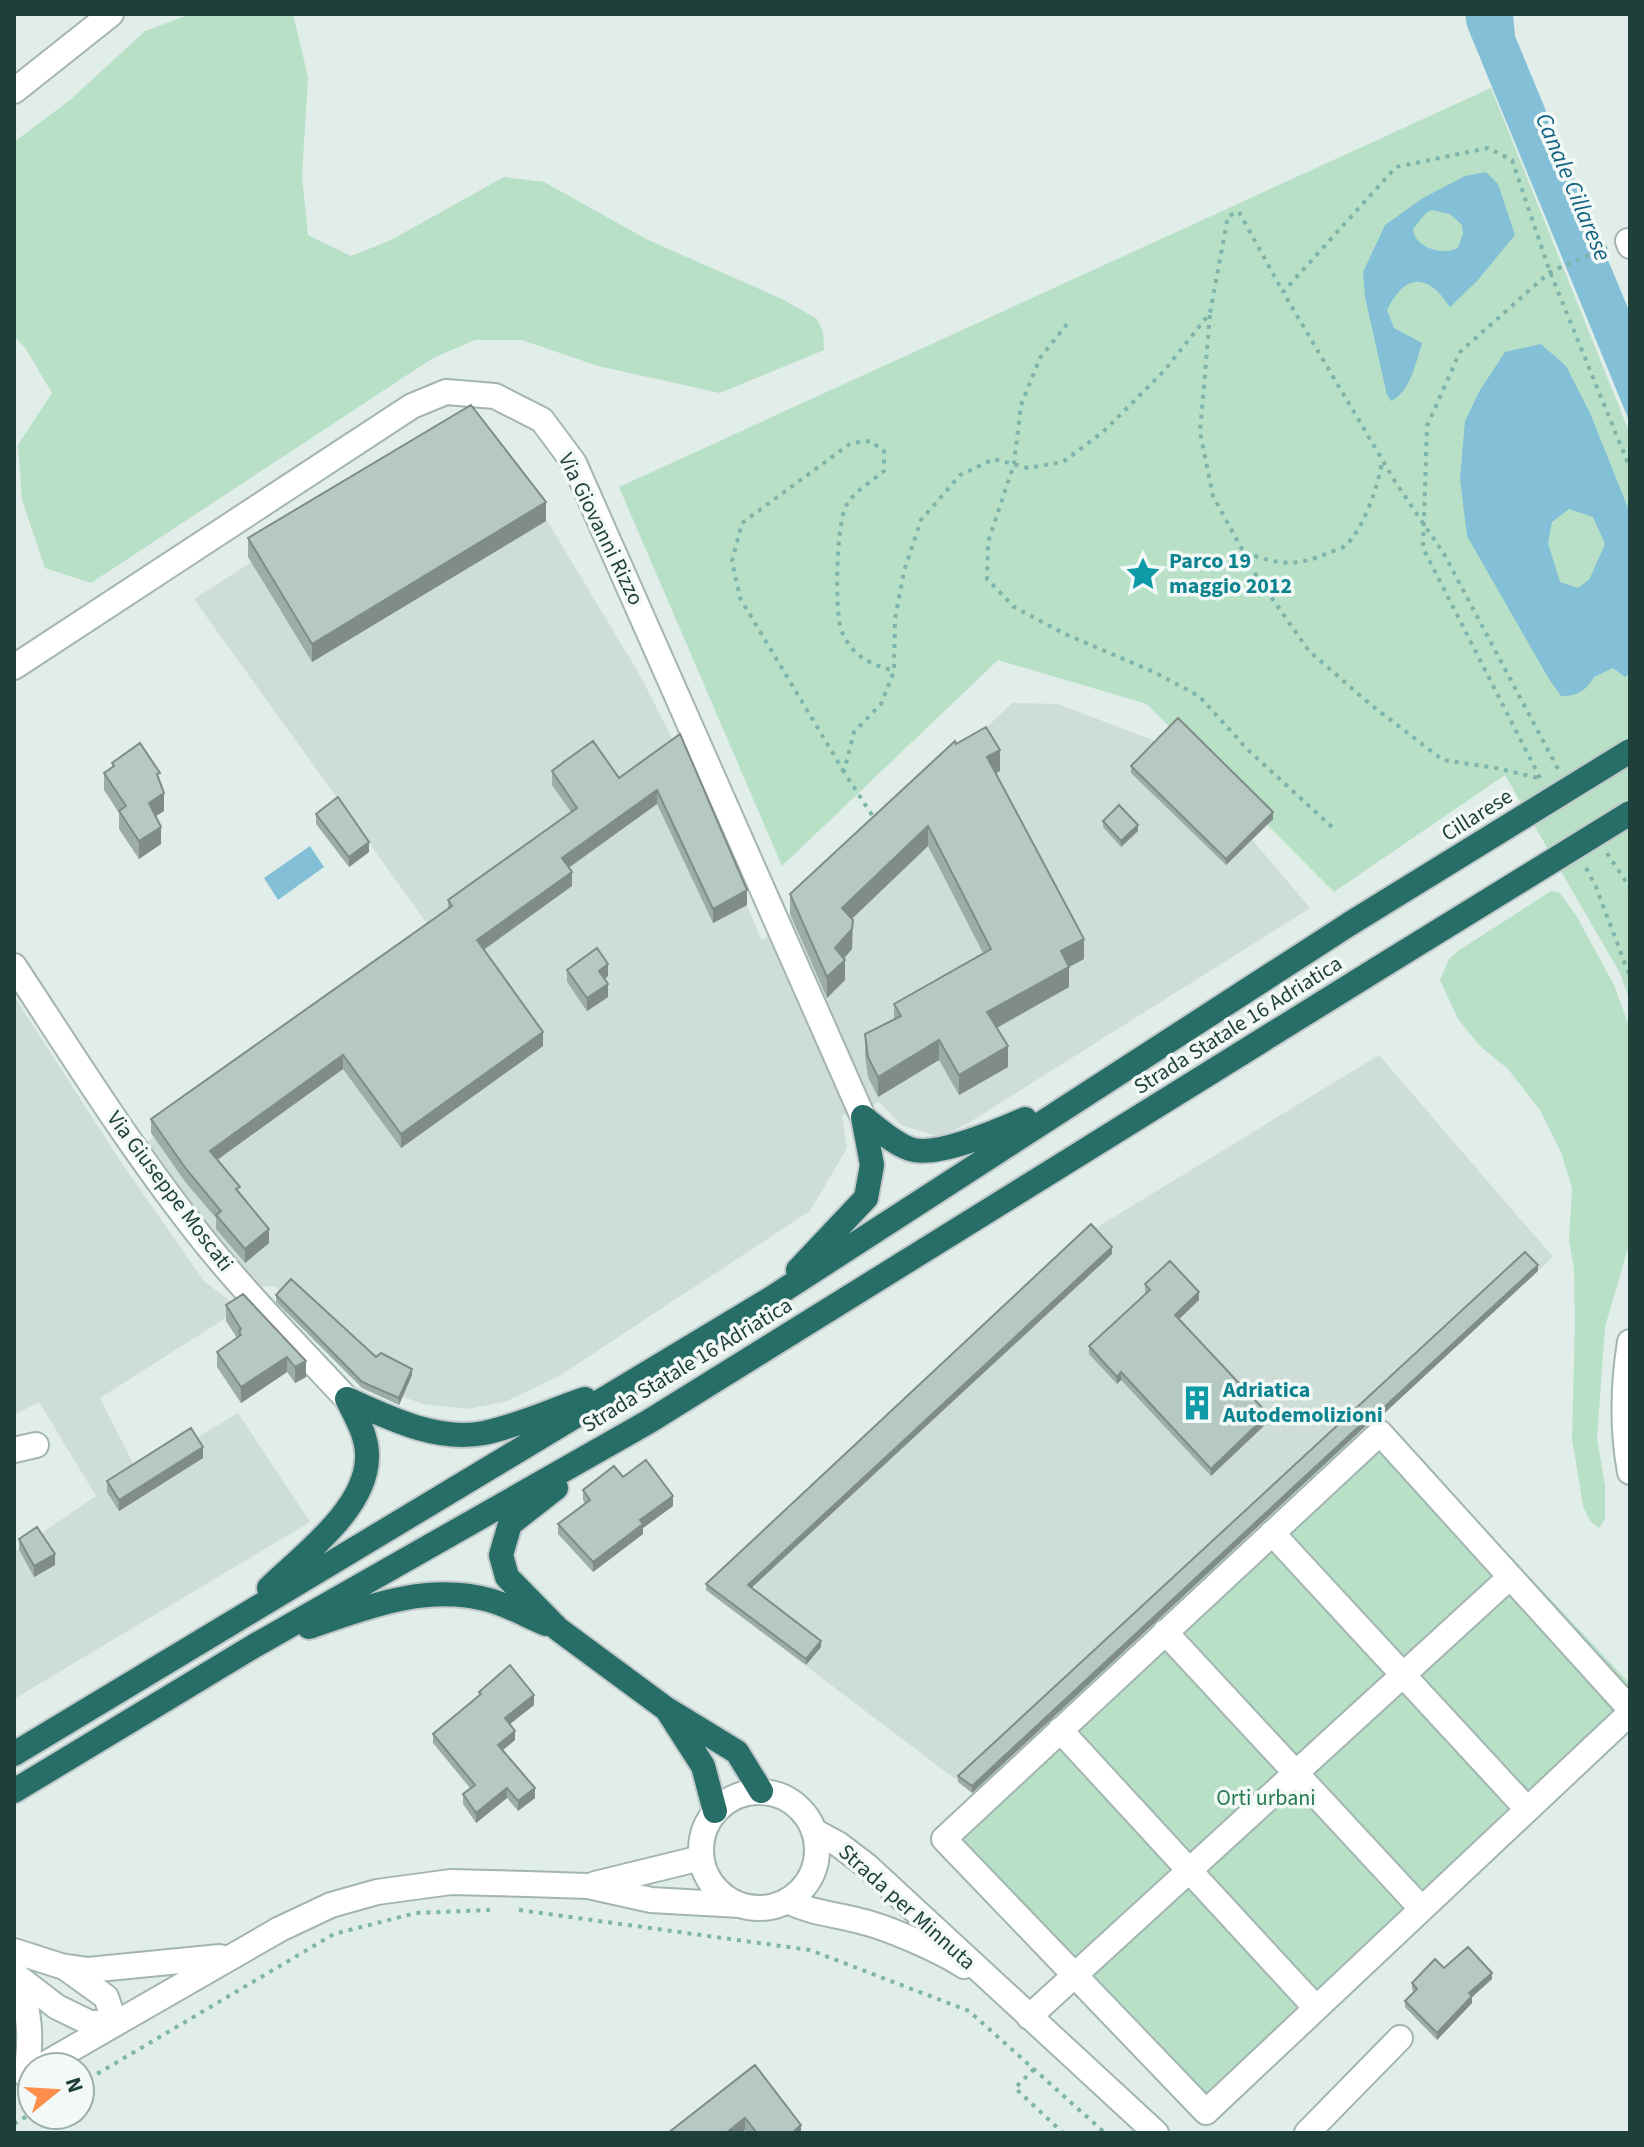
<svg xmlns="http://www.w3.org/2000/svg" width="1644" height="2147" font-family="'Source Sans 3',sans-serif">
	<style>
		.built { fill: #cfddd8 }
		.green { fill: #b7e0c7 }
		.water { fill: #83c0d7; fill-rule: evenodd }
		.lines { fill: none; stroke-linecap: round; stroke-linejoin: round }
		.minor-casing { stroke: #a3b5b1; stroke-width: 28 }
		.highway-casing { stroke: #c0c9c8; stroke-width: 28 }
		.path { stroke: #7eb4a9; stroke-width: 4; stroke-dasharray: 4 6; stroke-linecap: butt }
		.minor { stroke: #fff; stroke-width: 24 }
		.highway { stroke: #286e68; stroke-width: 24 }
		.highway-bridge-casing { stroke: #c0c9c8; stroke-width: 28; stroke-linecap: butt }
		.highway-bridge { stroke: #286e68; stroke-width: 24 }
		.wall { fill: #9daca7 }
		.shaded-wall { fill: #7f8c88 }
		.building { fill: #b6c8c2; stroke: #7f8c88; stroke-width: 2 }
		.labels { text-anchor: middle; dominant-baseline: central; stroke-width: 7; stroke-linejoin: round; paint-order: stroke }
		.street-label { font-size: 22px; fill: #1f3f3b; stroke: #f2f9f6 }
		.culture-label { font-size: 22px; font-weight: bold; fill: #0d838f; stroke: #f2f9f6; text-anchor: start }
		.park-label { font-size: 22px; fill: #267a50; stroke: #f2f9f6 }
		.water-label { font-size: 24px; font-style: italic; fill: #146281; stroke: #f2f9f6 }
	</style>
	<rect width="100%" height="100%" fill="#e1ede9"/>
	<path class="built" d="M469,423L546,519L641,677L697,788L762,941L1012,703L1058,704L1176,749L1310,908L970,1122L940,1137L901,1125L879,1102L842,1116L847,1148L810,1211L559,1376L505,1402L467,1409L423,1404L355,1379L275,1286L254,1287L146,1143L433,932L194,599Z
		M14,996L121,1162L204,1281L240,1309L100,1398L138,1473L238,1413L310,1522L14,1699V1552L96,1496L39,1402L14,1415Z
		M1379,1055L1553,1257L975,1794L712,1595L1091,1231Z"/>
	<path class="green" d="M191,14H293L308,77L302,176L308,235L351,256L391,240L504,177L544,182L648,240L782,299L817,319L823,332L824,350L720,393L598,366L522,340H475L433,358L91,583L45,568L22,500L18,445L52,393L26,349L14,336V142L70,100L145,31Z
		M1491,88L1630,434V1001L1620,973L1505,775L1334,892L1147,704L998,660L782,866L619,487Z
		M1551,891L1560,893L1577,917L1614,985L1630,1029V1241L1605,1327L1597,1438L1605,1486V1519L1599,1528L1590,1521L1583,1506L1572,1438L1575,1323L1574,1269L1569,1241L1572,1188L1561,1152L1540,1110L1508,1069L1480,1046L1458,1019L1440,980L1449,959L1458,951Z
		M1382,1419L1630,1684V1728L1207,2125L933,1837Z"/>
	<path class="water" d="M1465,14H1513L1515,36L1630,313V423L1467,26Z
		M1486,172L1498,184L1515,235L1477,281L1450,307C1445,301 1439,291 1432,287C1410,272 1396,293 1387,310L1394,328L1422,343C1416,362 1410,393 1391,401L1387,395L1365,297L1363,272L1385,225L1423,198L1465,176ZM1432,210L1450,214L1462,225L1463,233L1458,248C1443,256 1415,248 1413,229L1426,213Z
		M1541,344L1566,366L1590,413L1630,513V674L1625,677L1613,668L1594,677C1587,690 1576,697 1561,696L1549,679L1467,536L1460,479L1465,421L1480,390L1505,352ZM1569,509L1593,517L1605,544L1589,580L1578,588L1560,582L1548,543L1552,522Z
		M310,846L324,867L278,900L264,878Z"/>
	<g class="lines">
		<g class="minor-casing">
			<path id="minor" d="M14,91L111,14
				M1628,241L1630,246
				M14,667L412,406L446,392L495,396L542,420L574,463L863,1117
				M14,966C72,1054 128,1144 193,1227C240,1288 295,1343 347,1399
				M1630,1342C1623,1386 1622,1428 1630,1472
				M14,1450L36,1445
				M1272,1533L1527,1809
				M1165,1632L1421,1908
				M1630,1709L1380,1433L944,1839L1206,2112L1630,1713
				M1060,1730L1316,2008
				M701 1850a58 58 0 1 1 116 0a58 58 0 1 1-116 0Z
				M814,1831L838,1844L867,1866L1156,2133
				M595,1884L701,1858
				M787,1901C812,1913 833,1914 860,1921C887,1927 941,1951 964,1966
				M14,1951L61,1966L88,1970L220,1957
				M67,1969L106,1997L115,2023
				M14,1974L57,2007L90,2023H115
				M18,1977C30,2014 32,2037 26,2075
				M1029,2017L1509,1578
				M40,2067L280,1929L331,1905L377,1892L451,1882L527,1884L588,1886L651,1900L740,1905
				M1307,2133L1400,2038"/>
		</g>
		<g class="highway-casing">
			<path id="highway" d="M863,1117C877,1128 893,1143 910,1149C936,1158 1000,1130 1025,1119
				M798,1270L866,1198L872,1165L863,1117
				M347,1399C389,1418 437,1442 484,1433C518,1426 552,1410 585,1399
				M556,1488L510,1524L501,1555L507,1577L558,1629L665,1708L737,1752L761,1791
				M269,1588C303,1555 366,1509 367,1458C368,1437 356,1417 347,1399
				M309,1627C367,1607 426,1583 489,1600C508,1605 527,1616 546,1624
				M669,1713L703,1766L715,1811
				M14,1754L770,1299L1351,923
				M14,1791L254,1646L648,1422L1377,969"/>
		</g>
		<path class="path" d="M1210,315L1200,432L1213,496L1257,577L1309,651L1371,705L1443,760L1496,768L1538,778
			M1067,324L1040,358L1021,405L1014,464L988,542L987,579L1014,607L1065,634L1154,672L1199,696L1247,749L1333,828
			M1245,552C1276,565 1297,567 1328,553C1333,551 1341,549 1345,546C1363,531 1379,484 1382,461
			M1558,769L1444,554L1396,483L1283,292L1396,167L1488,148L1512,160L1550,272L1630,468
			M844,772L740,598L732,561L742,523L851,443L870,441L884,451V471C872,481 855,491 847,504C836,520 834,615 842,632C854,658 869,663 894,671
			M1540,778L1423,548L1427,426L1460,352L1550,272L1607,247
			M872,815L844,772L854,732L881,704L894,671L895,619L904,571L921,520L960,475L994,459L1028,468L1063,462L1103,432L1164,371L1210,313L1228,216L1239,212L1283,292
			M1607,853L1630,888
			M1586,868L1596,887L1630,977
			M519,1910L810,1950L969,2011L1105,2133
			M1034,2069L1015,2088L1063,2133
			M80,2084L334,1934L416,1913L490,1910
			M14,2124L32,2113"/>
		<use href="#minor" class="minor"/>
		<use href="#highway" class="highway"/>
		<g class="highway-bridge-casing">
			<path id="highway-bridge" d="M1351,923L1630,751
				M1377,969L1630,813"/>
		</g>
		<use href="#highway-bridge" class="highway-bridge"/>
	</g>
	<path class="wall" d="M546,521L312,662L248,557V538Z
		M680,734L747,905L713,923L657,804L569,868L572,886L484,950L543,1046L401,1148L343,1069L217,1160L240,1193L269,1243L245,1263L216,1229V1218L186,1183L151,1133V1119L448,909V900L571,812L552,785V771L619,778Z
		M956,744L1000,771L996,773L1084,959L1069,967V987L997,1028L1008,1067L959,1095L939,1060L878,1097L868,1077L865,1055V1034L894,1020V1004L983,953L928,846L852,919V949L844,958L845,980L827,998L790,914V894Z
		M112,763L160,781L164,811L156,816L161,844L139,859L119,829V813L104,790V773L112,768Z
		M1131,766L1273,819L1226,865L1131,773Z
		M316,814L369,852L349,867L316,824Z
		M1103,821L1138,831L1121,847L1103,827Z
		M567,970L608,976L605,979L608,997L587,1011L567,982Z
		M1112,1254L751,1588L821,1647L806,1665L706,1590V1584Z
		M1538,1271L1379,1418L1370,1422L972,1793L958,1782V1776Z
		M1145,1284L1199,1300L1179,1319L1268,1422L1211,1476L1121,1380L1117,1384L1089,1354V1346L1146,1294L1145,1292Z
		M243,1294L306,1377L295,1383L287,1372L241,1403L217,1367V1352L237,1338L226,1321V1305Z
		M276,1295L376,1357L412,1375L399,1405L362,1388L276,1302Z
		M203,1458L119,1511L107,1492V1481Z
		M623,1477L673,1506L643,1528V1534L593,1572L558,1534V1524L585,1503L583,1500V1490Z
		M19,1539L55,1565L34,1577L19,1550Z
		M479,1692L534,1705L510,1724L515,1740L503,1750L535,1798L518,1811L507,1798L476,1823L463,1804V1794L470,1788L433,1743V1734L479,1696Z
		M1444,1968L1492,1979L1472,1997V2003L1437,2040L1405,2007V2001L1414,1992L1412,1989V1983Z
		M755,2065L801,2133H748L745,2130L741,2133Z"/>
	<path class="shaded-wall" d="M546,502V521L312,662V644Z
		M1000,750V771L987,778V757Z
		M657,790V804L562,872V858Z
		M164,793V811L149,820V803Z
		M1273,812V819L1226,865V859Z
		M1138,825V831L1121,847V841Z
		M928,826V846L842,928V908Z
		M161,827V844L139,859V841Z
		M369,842V852L349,867V857Z
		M572,872V886L477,954V940Z
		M747,890V905L713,923V909Z
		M853,920L852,949L835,969V948Z
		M1084,939V959L1069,967V987L987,1033V1012L1061,951Z
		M845,960V980L827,998V977Z
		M608,964V976L599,983V971Z
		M608,984V997L587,1011V998Z
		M543,1032V1046L401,1148V1134Z
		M939,1040V1060L878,1097V1077Z
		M1008,1046V1067L959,1095V1075Z
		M343,1055V1069L210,1165V1151Z
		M269,1229V1243L245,1263V1249Z
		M1112,1247V1254L748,1591V1585Z
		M1538,1265V1271L1379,1418L1370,1422L972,1793V1786L1370,1416Z
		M1199,1292V1300L1175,1323V1315Z
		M287,1357V1372L241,1403V1387Z
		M306,1361V1377L295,1383V1367Z
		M412,1369V1375L399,1405V1398Z
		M1121,1372V1380L1117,1384V1377Z
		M1268,1414V1422L1211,1476V1469Z
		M203,1447V1458L119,1511V1500Z
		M673,1496V1506L643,1528V1534L593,1572V1562L640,1520Z
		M55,1554V1565L34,1577V1566Z
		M821,1641V1647L806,1665V1659Z
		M534,1695V1705L505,1728V1718Z
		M515,1731V1740L498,1754V1745Z
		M507,1788V1798L476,1823V1813Z
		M535,1788V1798L518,1811V1801Z
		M1492,1973V1979L1472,1997V2003L1437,2040V2033L1469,1993Z
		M745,2118V2130L741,2133H726Z
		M801,2125V2133H792Z"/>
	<path class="building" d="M471,405L546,502L312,644L248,538Z
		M1178,718L1273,812L1226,859L1131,766Z
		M986,727L1000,750L987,757L1084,939L1061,951L1069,967L987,1012L1008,1046L959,1075L939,1040L878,1077L868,1057L865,1034L901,1016L894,1004L991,949L928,826L842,908L853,920L852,929L835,948L845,960L827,977L790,894L955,741L956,744Z
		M680,734L747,890L713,909L657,790L562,858L572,872L477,940L543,1032L401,1134L343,1055L210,1151L240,1187L236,1189L269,1229L245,1249L216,1215L221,1211L186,1169L151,1119L452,906L448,900L577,808L552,771L565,761L593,741L619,778Z
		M140,743L160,773L157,774L164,793L149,803L161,827L139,841L119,811L126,806L104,773L114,766L112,763Z
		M338,797L369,842L349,857L316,814Z
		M1119,805L1138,825L1121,841L1103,821Z
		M597,948L608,964L599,971L608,984L587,998L567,970Z
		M1091,1224L1112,1247L748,1585L821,1641L806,1659L706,1584Z
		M1525,1252L1538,1265L1379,1412L1370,1416L972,1786L958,1776Z
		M1170,1261L1199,1292L1175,1315L1268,1414L1211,1469L1121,1372L1117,1377L1089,1346L1150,1290L1145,1284Z
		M291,1279L376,1357L381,1353L412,1369L399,1398L362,1382L276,1295Z
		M243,1294L306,1361L295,1367L287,1357L241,1387L217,1352L241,1335L239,1331L241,1329L226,1305Z
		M191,1428L203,1447L119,1500L107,1481Z
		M646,1460L673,1496L640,1520L643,1524L593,1562L558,1524L590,1500L583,1490L614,1466L623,1477Z
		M37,1527L55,1554L34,1566L19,1539Z
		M510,1665L534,1695L505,1718L515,1731L498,1745L535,1788L518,1801L507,1788L476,1813L463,1794L475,1785L433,1734L481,1694L479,1692Z
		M1468,1947L1492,1973L1469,1993L1472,1996L1437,2033L1405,2001L1417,1989L1412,1983L1435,1959L1444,1968Z
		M755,2065L801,2125L792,2133H757L745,2118L726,2133H668Z"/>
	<defs>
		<g id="sight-bare" transform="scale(2.76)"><path d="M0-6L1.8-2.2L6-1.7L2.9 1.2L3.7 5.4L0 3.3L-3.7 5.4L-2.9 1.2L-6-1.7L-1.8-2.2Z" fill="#0f9aa8" stroke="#f2f9f6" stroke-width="2.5" paint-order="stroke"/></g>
		<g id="building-bare" transform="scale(2.76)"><path d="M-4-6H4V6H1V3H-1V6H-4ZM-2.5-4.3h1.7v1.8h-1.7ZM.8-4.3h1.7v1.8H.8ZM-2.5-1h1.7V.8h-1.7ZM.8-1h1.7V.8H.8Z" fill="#0f9aa8" stroke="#f2f9f6" stroke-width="2.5" paint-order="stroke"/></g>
	</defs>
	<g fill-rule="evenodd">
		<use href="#sight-bare" x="1143" y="574"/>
		<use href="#building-bare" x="1197" y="1403"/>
	</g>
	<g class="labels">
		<g class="street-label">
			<text transform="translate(601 529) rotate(64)">Via Giovanni Rizzo</text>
			<text transform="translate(1477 815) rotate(-32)">Cillarese</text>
			<text transform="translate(1238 1025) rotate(-32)">Strada Statale 16 Adriatica</text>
			<text transform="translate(170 1191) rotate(53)">Via Giuseppe Moscati</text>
			<text transform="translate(687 1365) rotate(-31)">Strada Statale 16 Adriatica</text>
			<text transform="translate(907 1907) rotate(42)">Strada per Minnuta</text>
		</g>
		<g class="culture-label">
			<text x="1169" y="561">Parco 19<tspan x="1169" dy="25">maggio 2012</tspan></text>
			<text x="1223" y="1390">Adriatica<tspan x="1223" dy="25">Autodemolizioni</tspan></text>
		</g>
		<g class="park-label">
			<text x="1266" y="1798">Orti urbani</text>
		</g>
		<g class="water-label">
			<text transform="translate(1573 187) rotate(67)">Canale Cillarese</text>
		</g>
	</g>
	<rect width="1644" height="2147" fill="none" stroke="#1f3f3b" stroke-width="32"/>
	<g transform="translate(56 2091) rotate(72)"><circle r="38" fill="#f2f9f6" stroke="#9eafab" stroke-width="2"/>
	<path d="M0-6L14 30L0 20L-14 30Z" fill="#ff8e4d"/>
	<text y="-12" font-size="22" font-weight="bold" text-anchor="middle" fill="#1f3f3b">N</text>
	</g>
</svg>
